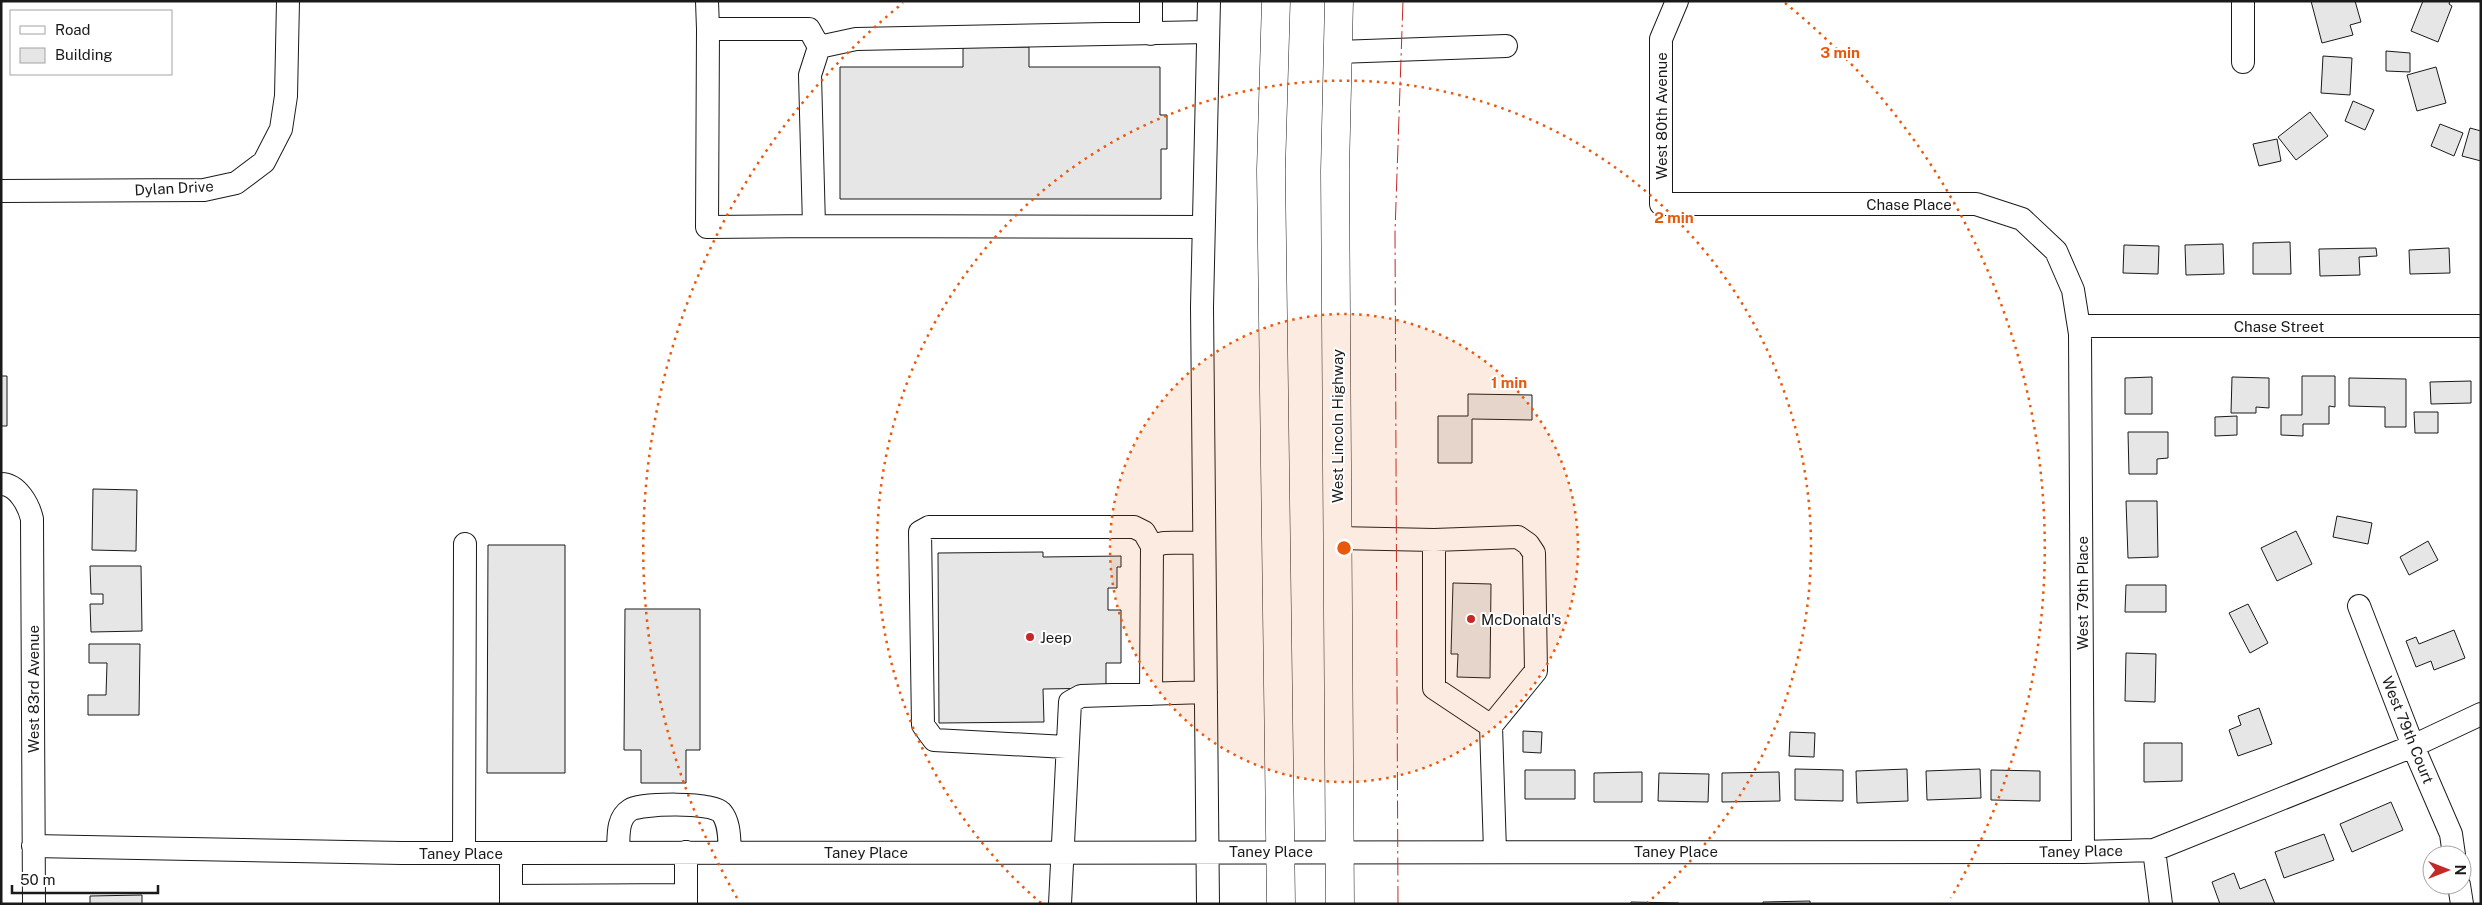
<svg xmlns="http://www.w3.org/2000/svg" width="2482" height="905" font-family="'Public Sans',sans-serif">
	<style>
		.building { fill: #e6e6e6; stroke: #1a1a1a }
		.lines { fill: none; stroke-linecap: round; stroke-linejoin: round }
		.minor-casing { stroke: #1a1a1a; stroke-width: 24 }
		.major-casing { stroke: #1a1a1a; stroke-width: 29 }
		.minor { stroke: #fff; stroke-width: 22 }
		.major { stroke: #fff; stroke-width: 28 }
		.power { stroke: #c62828; stroke-width: 1; stroke-dasharray: 18 4 2.5 4; stroke-linecap: butt }
		.ring { fill: none; stroke: #e8590c; stroke-width: 2.5; stroke-dasharray: 2.5 5 }
		.poi-dot { fill: #c62828; stroke: #fff; stroke-width: 2 }
		.labels { text-anchor: middle; dominant-baseline: central; stroke-width: 4; stroke-linejoin: round; paint-order: stroke }
		.street-label { font-size: 15px; fill: #1a1a1a; stroke: #fff }
		.poi-label { font-size: 15px; fill: #1a1a1a; stroke: #fff; text-anchor: start }
		.centre { fill: #e8590c; stroke: #fff; stroke-width: 2.5 }
		.ring-label { font-size: 15px; text-anchor: middle; font-weight: bold; fill: #e8590c; stroke: #fff; stroke-width: 4; stroke-linejoin: round; paint-order: stroke }
	</style>
	<rect width="100%" height="100%" fill="#fff"/>
	<path class="building" d="M2311,1H2355L2361,22L2350,25L2353,35L2322,43Z
		M2423,1H2450L2449,4L2452,6L2438,42L2411,31Z
		M963,47H1029V67H1160V115H1167V149H1161V199H840V67H963Z
		M2386,51L2410,53V72L2386,71Z
		M2323,56L2352,58L2350,95L2321,93Z
		M2436,67L2446,103L2417,111L2407,75Z
		M2353,101L2374,110L2365,130L2345,121Z
		M2310,112L2328,136L2296,160L2278,137Z
		M2440,124L2463,133L2454,156L2431,146Z
		M2470,128L2481,131V161L2462,156Z
		M2277,139L2281,161L2259,166L2253,144Z
		M2290,242L2291,274H2253V243Z
		M2223,244L2224,274L2186,275L2185,245Z
		M2124,245L2159,246L2158,274L2123,273Z
		M2376,248L2377,256L2359,257L2360,275L2320,276L2319,249Z
		M2449,248L2450,273L2410,274L2409,250Z
		M1,376H7V426H1Z
		M2302,376H2335V407L2329,406V424H2303V436L2281,435V415H2302Z
		M2152,377V414H2125V378Z
		M2232,377L2269,378V408L2256,407V413H2231Z
		M2349,378L2406,379V427H2385V407L2349,406Z
		M2471,381V403L2431,404L2430,382Z
		M1468,394L1532,395V420L1472,419V463H1438V416H1468Z
		M2414,412H2438V433H2415Z
		M2237,416V435L2215,436V417Z
		M2128,432H2168V458L2157,459V474H2129Z
		M93,489L137,490L136,551L92,550Z
		M2126,501H2157L2158,557L2128,558Z
		M2337,516L2372,523L2368,544L2333,537Z
		M2296,531L2312,564L2277,581L2261,548Z
		M2428,541L2438,560L2409,575L2400,557Z
		M488,545H565V773H487Z
		M1043,552V557L1121,556V567H1117V588H1108V610H1121V663H1106V688L1043,689L1044,722L939,723L938,553Z
		M90,566H141L142,631L91,632L90,604H103V594H91Z
		M1453,583L1491,584L1490,678L1457,677L1458,654H1451Z
		M2126,585H2166V612H2125Z
		M2248,604L2268,643L2250,653L2229,613Z
		M625,609H700V750H686V783H641V750H624Z
		M2454,630L2465,658L2434,670L2431,661L2416,667L2406,641L2416,637L2419,644Z
		M89,644H140L139,715H88V695H106L107,663H89Z
		M2126,653L2156,654L2155,702L2125,701Z
		M2259,708L2272,744L2238,756L2229,730L2241,725L2238,716Z
		M1523,731L1542,732L1541,753L1523,752Z
		M1790,732L1815,733L1814,757L1789,756Z
		M2144,743H2182V781L2144,782Z
		M1795,769L1843,770V801L1795,800Z
		M1907,769L1908,801L1857,803L1856,771Z
		M1980,769L1981,798L1927,800L1926,771Z
		M1525,770H1575V799H1525Z
		M1991,770L2040,771V801L1991,800Z
		M1642,772V802H1594V773Z
		M1779,772L1780,801L1722,802V773Z
		M1659,773L1709,774L1708,802L1658,801Z
		M2391,802L2403,830L2352,852L2340,824Z
		M2324,834L2334,860L2284,878L2275,852Z
		M2234,873L2240,889L2265,879L2275,904H2220L2212,882Z
		M142,895V904H90V896Z
		M1810,901V904H1763V902Z
		M1631,902L1679,903V904H1631Z"/>
	<g class="lines">
		<g class="minor-casing">
			<path id="minor" d="M707,1L708,29H809L819,47
				M1677,1L1661,39V204H1976L2022,219L2056,251L2073,290L2080,334L2083,852
				M2243,1V62
				M708,29L707,227L814,226
				M1151,34V1
				M1338,52L1506,46
				M1,191L204,190L236,183L264,162L281,129L286,96L288,1
				M1203,227L814,226L810,75L819,47L856,39L1208,32
				M2080,334L2086,326H2481
				M1,484C18,484 29,506 32,519L34,904
				M1337,538L1434,540L1518,537L1528,544L1534,553L1536,671L1491,726L1495,851
				M1434,540V688L1491,726
				M2359,606L2413,746L2451,834L2454,855
				M1151,694L1152,546L1164,543L1204,542
				M1066,747L934,740L923,725L920,532L929,527H1134L1144,532L1152,546
				M33,846L402,853L2083,852L2154,850L2413,746L2481,714
				M2154,850L2161,904
				M686,852V904
				M464,853L465,544
				M511,853V904
				M618,853C619,838 616,819 630,810C641,803 712,802 721,812C730,822 729,839 730,852
				M2459,885L2462,904
				M511,896L686,895
				M1060,904L1070,702L1081,696L1206,692
				M1208,904L1202,307L1209,1"/>
		</g>
		<g class="major-casing">
			<path id="major" d="M1276,1L1271,170L1281,904
				M1339,1L1335,171L1340,904"/>
		</g>
		<use href="#minor" class="minor"/>
		<use href="#major" class="major"/>
		<path class="power" d="M1398,904L1395,232L1403,1"/>
	</g>
	<circle cx="1344" cy="548" r="234" fill="#e8590c" fill-opacity=".12"/>
	<g class="ring">
		<circle cx="1344" cy="548" r="234"/>
		<path d="M1041 903A467 467 0 1 1 1647 903"/>
		<path d="M737 898A701 701 0 0 1 903 3M1785 3A701 701 0 0 1 1951 898"/>
	</g>
	<g class="poi-dot">
		<circle cx="1471" cy="619" r="5"/>
		<circle cx="1030" cy="637" r="5"/>
	</g>
	<g class="labels">
		<g class="street-label">
			<text transform="translate(1661 116) rotate(-90)">West 80th Avenue</text>
			<text transform="translate(174 188) rotate(-3)">Dylan Drive</text>
			<text x="1909" y="204">Chase Place</text>
			<text x="2279" y="326">Chase Street</text>
			<text transform="translate(1337 426) rotate(-90)">West Lincoln Highway</text>
			<text transform="translate(2082 593) rotate(-90)">West 79th Place</text>
			<text transform="translate(33 689) rotate(-90)">West 83rd Avenue</text>
			<text transform="translate(2408 730) rotate(68)">West 79th Court</text>
			<text x="1271" y="851">Taney Place</text>
			<text x="1676" y="851">Taney Place</text>
			<text transform="translate(2081 851) rotate(-1)">Taney Place</text>
			<text x="866" y="852">Taney Place</text>
			<text x="461" y="853">Taney Place</text>
		</g>
		<g class="poi-label">
			<text x="1481" y="619">McDonald's</text>
			<text x="1040" y="637">Jeep</text>
		</g>
	</g>
	<circle cx="1344" cy="548" r="8" class="centre"/>
	<g class="ring-label">
		<text x="1840" y="58">3 min</text>
		<text x="1674" y="223">2 min</text>
		<text x="1509" y="388">1 min</text>
	</g>
	<rect width="2482" height="905" fill="none" stroke="#1a1a1a" stroke-width="5"/>
	<rect x="10" y="10" width="162" height="65" fill="#ffffff" stroke="#a3a3a3"/>
	<rect x="20" y="26" width="25" height="8" fill="#ffffff" stroke="#a3a3a3"/>
	<text x="55" y="35" font-size="15" fill="#1a1a1a">Road</text>
	<rect x="20" y="48" width="25" height="15" fill="#e6e6e6" stroke="#a3a3a3"/>
	<text x="55" y="60" font-size="15" fill="#1a1a1a">Building</text>
	<g transform="translate(2447 870) rotate(90)"><circle r="24" fill="#ffffff" stroke="#a3a3a3"/>
	<path d="M0-4L9 19L0 12L-9 19Z" fill="#c62828"/>
	<text y="-8" font-size="14" font-weight="bold" text-anchor="middle" fill="#1a1a1a">N</text>
	</g>
	<path d="M12 885v8h146v-8" fill="none" stroke="#1a1a1a" stroke-width="2.5"/>
	<text x="20" y="885" font-size="15" fill="#1a1a1a" stroke="#ffffff" stroke-width="4" paint-order="stroke">50 m</text>
</svg>
